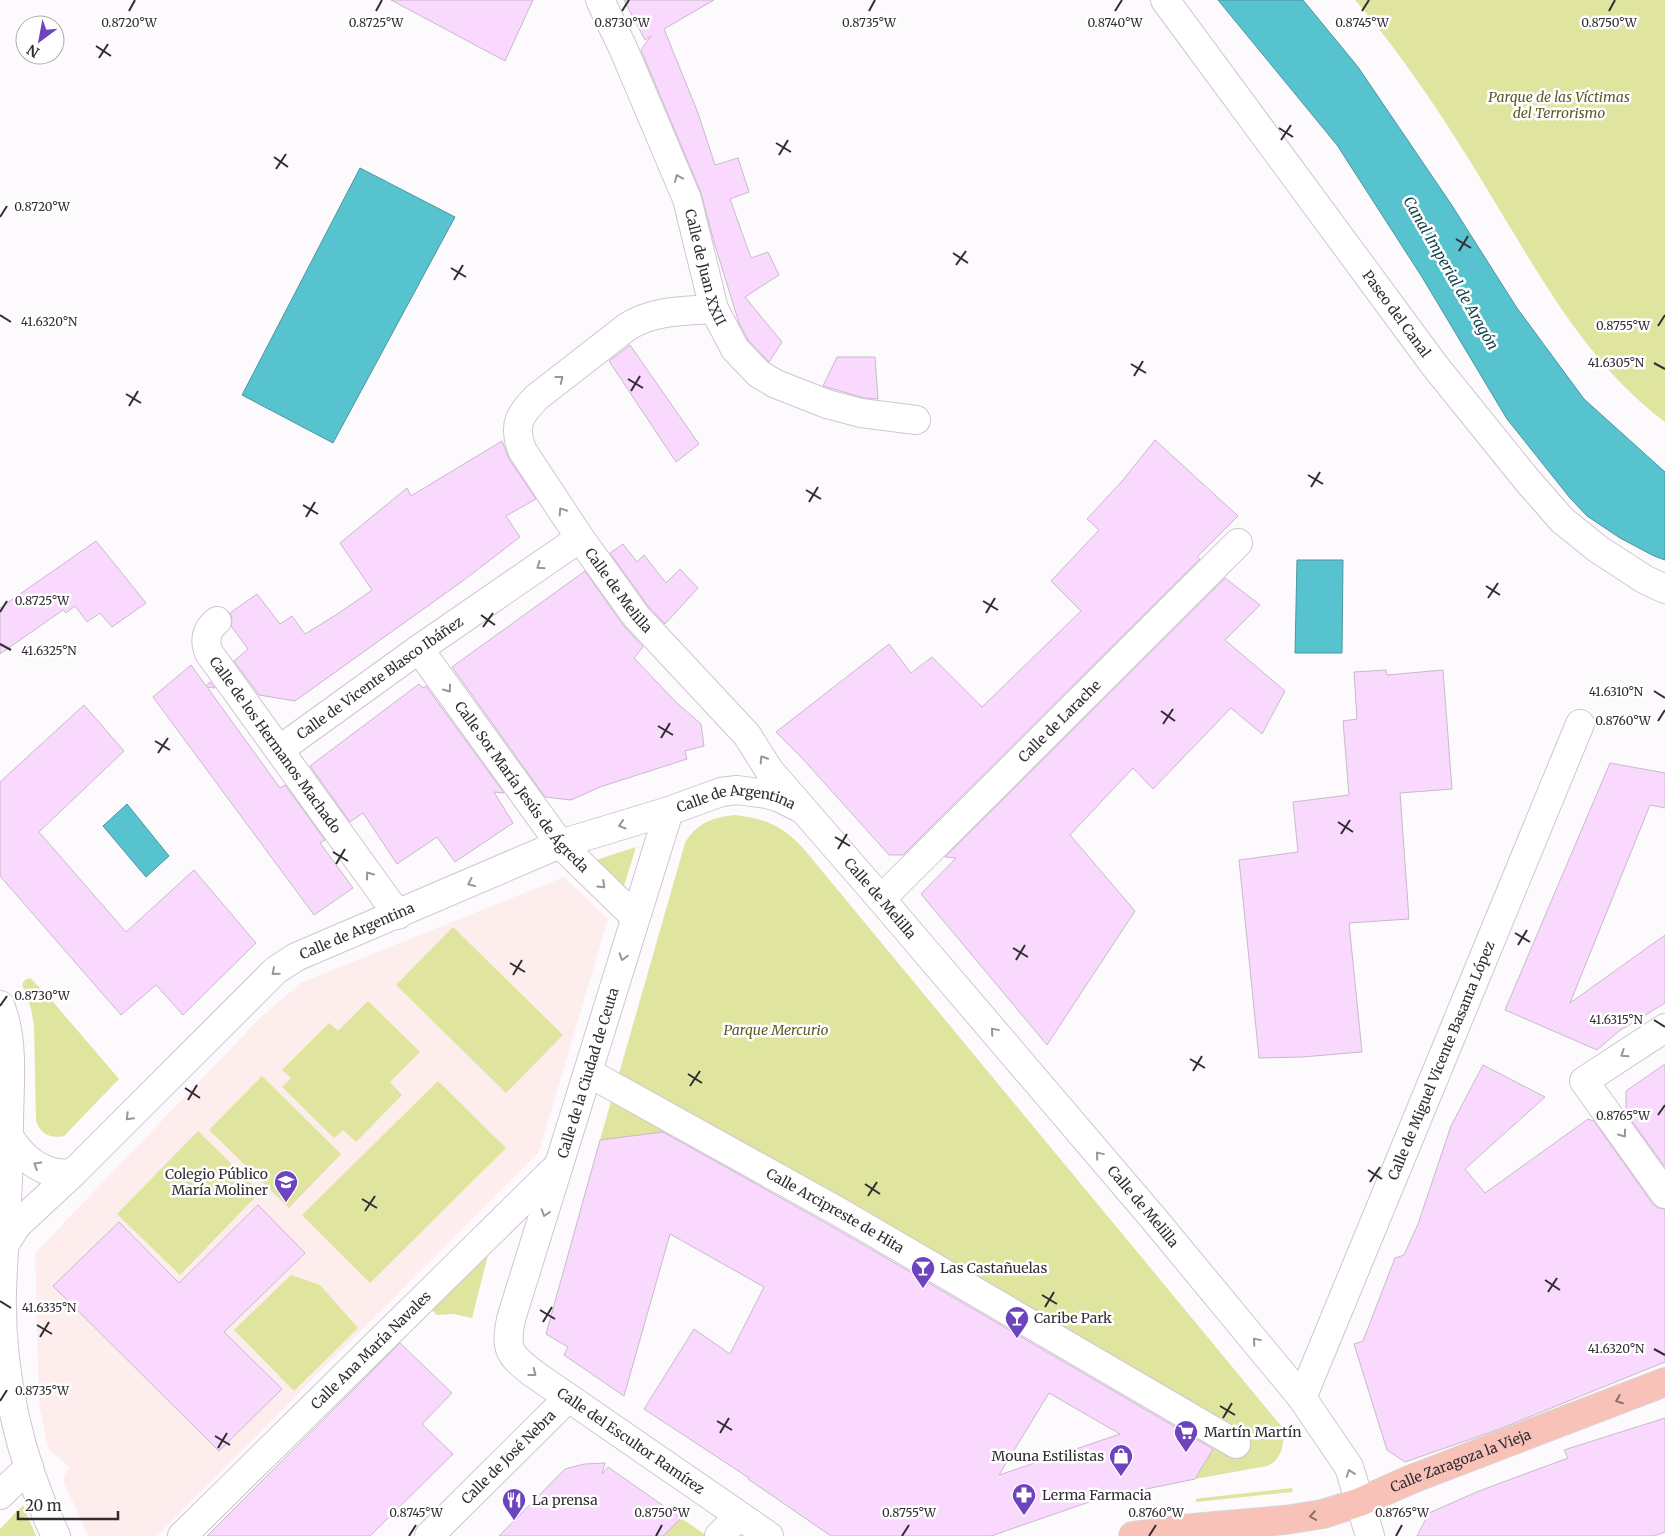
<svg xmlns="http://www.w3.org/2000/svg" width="1665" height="1536" font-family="Merriweather,serif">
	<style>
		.education { fill: #feeded }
		.green { fill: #dfe49f }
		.water { fill: #57c3ce; stroke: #4c96a0 }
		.building { fill: #f9d9fd; stroke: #c8bac9; fill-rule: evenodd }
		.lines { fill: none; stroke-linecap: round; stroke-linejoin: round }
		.minor-casing { stroke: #d1c4d3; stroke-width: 30 }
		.major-casing { stroke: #d6d5d6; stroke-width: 30 }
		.minor { stroke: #fff; stroke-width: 28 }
		.major { stroke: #f9c2b8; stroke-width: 28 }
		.oneway { stroke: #989699 }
		.oneway2 { stroke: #8c706f }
		.ticks { fill: none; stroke: #322d33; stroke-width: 2 }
		.labels { text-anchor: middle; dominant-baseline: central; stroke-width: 5; stroke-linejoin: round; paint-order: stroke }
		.park-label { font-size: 14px; font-style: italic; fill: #595c24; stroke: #fff }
		.street-label { font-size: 14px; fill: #322d33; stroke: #fff }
		.poi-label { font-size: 14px; fill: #322d33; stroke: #fff; text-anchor: start }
		.water-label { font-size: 15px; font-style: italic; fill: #14454a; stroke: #fff }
		.ticks-label { font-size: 12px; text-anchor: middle; fill: #322d33; stroke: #fff; stroke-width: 5; stroke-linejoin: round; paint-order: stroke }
	</style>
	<rect width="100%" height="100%" fill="#fdfafe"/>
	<path class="education" d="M564,877L608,919L539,1152L157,1536H88L63,1480L69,1467L48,1448L39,1403L35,1253L262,1016L302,982Z"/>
	<path class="green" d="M1355,0H1665V422C1585,362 1538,272 1487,189C1448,124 1405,58 1355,0Z
		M735,815C766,819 781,825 803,848L1282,1427C1286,1441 1282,1460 1267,1466L1195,1479L1217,1443L674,1131L600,1140L685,843C696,823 714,817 735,815Z
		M636,847L624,886L596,860Z
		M453,927L563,1035L506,1093L396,985Z
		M30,978L48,996L119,1079L64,1136C50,1139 41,1134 36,1121L34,1026L31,1009L22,984L25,980Z
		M368,1001L420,1052L390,1082L402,1095L356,1142L343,1130L334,1138L282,1087L291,1078L282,1070L329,1023L338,1031Z
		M262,1076L341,1154L289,1208L209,1130Z
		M438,1081L506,1148L370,1283L302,1215Z
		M198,1131L260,1192L180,1275L117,1214Z
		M488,1255L472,1318L453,1314L437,1315L431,1309Z
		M291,1275L320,1285L358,1328L294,1391L234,1330Z
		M1292,1488L1293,1490L1292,1492L1196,1502V1499L1202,1498Z
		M23,1505L36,1536H0V1529Z
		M681,1518L707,1536H663Z"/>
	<path class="water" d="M1218,0H1303L1358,67L1451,204L1517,308L1584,399L1665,472V560L1654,556L1620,538L1587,516L1570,498L1507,419L1422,277L1337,145Z
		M360,168L455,217L333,443L242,395Z
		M1297,560H1343L1342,653H1295Z
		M127,804L169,856L146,877L103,826Z"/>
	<path class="building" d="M391,0H533L505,61Z
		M624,0H714L664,29L698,113L715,165L738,158L749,192L730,199L751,258L768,252L779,275L745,297L782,342L769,362L748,340L739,323L714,242L701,193L641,50L651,36L645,40Z
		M630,345L699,444L676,462L609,361Z
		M837,357H875L878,399L864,398L823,386Z
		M1155,440L1238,516L1197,557L1200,559L903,855H889L802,758L776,732L889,644L911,673L932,657L982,707L1081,611L1051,581L1099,530L1087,519L1123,480Z
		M502,441L509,459L536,499L506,516L520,537L464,580L295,701L259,695L234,661L248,649L231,626L232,618L230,613L257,594L280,624L292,616L305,634L339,613L372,590L340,543L407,488L411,496Z
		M96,541L146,603L112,627L100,613L87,622L75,606L66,613L63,610L0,654V608Z
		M623,544L637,562L644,555L666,583L680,569L698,588L665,624L648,606L610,553Z
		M585,571L623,625L643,647L634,658L677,703L701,724L704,746L685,751L687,759L600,787L571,800L545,797L452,667Z
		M1225,578L1260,605L1225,640L1285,691L1262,734L1231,708L1153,789L1133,768L1070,835L1135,911L1047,1045L921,894L956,858L945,857Z
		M191,665L206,686L210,682L215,688L207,687L280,788L285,785L325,840L320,843L353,888L314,915L153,697Z
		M1386,670L1387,675L1443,670L1452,789L1400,793L1409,919L1349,923L1362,1052L1302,1057L1259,1058L1239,860L1298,852L1293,802L1349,795L1343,721L1357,719L1354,672Z
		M419,684L423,688L426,686L504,793L494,792L513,823L455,862L437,837L397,864L363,813L350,822L310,766Z
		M84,705L124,751L39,832L126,932L194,870L256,943L183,1015L156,985L121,1015L0,876V782Z
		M1610,763L1665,773V808L1650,805L1570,1003L1665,935V1003L1619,1031L1597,1050L1505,1010Z
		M1665,1064V1167L1626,1113V1091Z
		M1483,1065L1545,1097L1465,1169L1485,1193L1588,1119L1594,1121L1652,1203L1658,1208L1665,1209V1362L1497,1430L1405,1462L1387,1450L1354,1344L1363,1341L1395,1258L1404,1255L1418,1224L1451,1126Z
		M663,1132L833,1227L1213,1449L1195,1479L1098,1499L991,1536H831L748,1479L749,1478L644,1409L694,1329L730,1354L764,1287L670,1234L624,1396L564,1355L568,1347L546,1334L600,1140ZM1049,1393L1120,1434L999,1475Z
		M258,1205L305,1253L224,1332L282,1389L219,1451L53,1286L119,1222L179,1283Z
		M400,1343L452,1393L422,1424L453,1454L370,1536H207Z
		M1665,1418V1532L1654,1536H1417L1429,1513L1479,1491L1568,1458L1564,1450Z
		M605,1463L602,1474L608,1467L681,1518L663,1536H499L565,1469L584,1464Z"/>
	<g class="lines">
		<g class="minor-casing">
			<g id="minor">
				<path id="s1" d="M600,0L623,48L687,199L714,309L735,349L759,374L776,384L827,404L861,413L916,420"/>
				<path id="s2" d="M1165,0L1435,366L1527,480L1562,520L1598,549L1644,579L1665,589"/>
				<path id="s3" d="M714,309C684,311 653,310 627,327L537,397C519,415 513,425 522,450L580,538L636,616L747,735L769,770L782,785L881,899L1154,1219L1302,1398L1349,1467L1370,1536"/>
				<path id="s4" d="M217,621C206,630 204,640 209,653L398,915"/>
				<path id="s5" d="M419,649L560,844L635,917"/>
				<path id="s6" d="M279,750L419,649L580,538"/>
				<path id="s7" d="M669,811L511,1319C505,1350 509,1355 534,1374L769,1536"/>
				<path id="s8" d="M881,899L1238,543"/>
				<path d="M0,1005C15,1042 9,1086 9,1125C10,1180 4,1235 2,1291C0,1374 20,1461 56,1536"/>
				<path d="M1665,1028L1584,1081L1665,1194"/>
				<path id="s9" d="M589,1073L841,1213L1236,1444"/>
				<path d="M10,1138C24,1160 46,1177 73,1173"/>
				<path id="s10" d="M5,1244L17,1225L73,1173L276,970L296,957L560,844L669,811L721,792L737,790L767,794L780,798L798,807"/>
				<path id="s11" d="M1302,1398L1580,724"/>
				<path d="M0,1495L29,1467"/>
				<path id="s12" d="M182,1536L557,1167"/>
				<path id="s13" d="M429,1536L568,1398"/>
				<path d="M719,1536L739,1516"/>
			</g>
		</g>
		<g class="major-casing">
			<g id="major">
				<path id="s14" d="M1133,1536L1182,1529L1285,1520L1323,1514L1360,1502L1412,1479L1665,1382"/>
			</g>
		</g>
		<use href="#minor" class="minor"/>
		<use href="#major" class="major"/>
	</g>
	<defs><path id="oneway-chevron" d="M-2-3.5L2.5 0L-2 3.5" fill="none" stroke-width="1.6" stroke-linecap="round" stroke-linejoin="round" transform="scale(1.25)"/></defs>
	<g class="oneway">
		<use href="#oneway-chevron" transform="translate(678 178) rotate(-113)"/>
		<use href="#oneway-chevron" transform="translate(560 379) rotate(-38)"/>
		<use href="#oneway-chevron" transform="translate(562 511) rotate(-123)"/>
		<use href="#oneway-chevron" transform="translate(540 566) rotate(145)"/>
		<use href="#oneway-chevron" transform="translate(448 689) rotate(54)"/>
		<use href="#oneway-chevron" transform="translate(763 759) rotate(-123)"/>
		<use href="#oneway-chevron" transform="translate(622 825) rotate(163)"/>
		<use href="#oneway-chevron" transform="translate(369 875) rotate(-126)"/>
		<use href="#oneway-chevron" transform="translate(471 883) rotate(156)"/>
		<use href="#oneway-chevron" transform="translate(602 885) rotate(44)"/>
		<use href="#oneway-chevron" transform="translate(623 957) rotate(106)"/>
		<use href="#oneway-chevron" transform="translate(275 972) rotate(139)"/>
		<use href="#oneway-chevron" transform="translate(994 1031) rotate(-130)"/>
		<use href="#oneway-chevron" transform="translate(1624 1054) rotate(147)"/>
		<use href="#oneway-chevron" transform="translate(129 1117) rotate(135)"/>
		<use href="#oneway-chevron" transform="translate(1623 1134) rotate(54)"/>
		<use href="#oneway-chevron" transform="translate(1099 1155) rotate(-130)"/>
		<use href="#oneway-chevron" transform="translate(37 1165) rotate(-149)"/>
		<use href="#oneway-chevron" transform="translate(545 1213) rotate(108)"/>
		<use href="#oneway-chevron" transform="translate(1256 1341) rotate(-130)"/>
		<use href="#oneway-chevron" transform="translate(533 1373) rotate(37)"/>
		<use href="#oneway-chevron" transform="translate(1350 1473) rotate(-109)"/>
	</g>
	<g class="oneway2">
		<use href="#oneway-chevron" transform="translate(1619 1400) rotate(159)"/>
		<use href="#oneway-chevron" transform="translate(1313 1516) rotate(172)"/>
	</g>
	<path class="ticks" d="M129,11L135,0M376,11L382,0M622,11L629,0M869,11L875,0M1115,11L1122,0M1362,11L1369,0M1609,11L1615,0M96,46L111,56M99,58L108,44M1279,128L1293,137M1281,140L1291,125M776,143L791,152M779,155L788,140M274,157L288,167M276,169L286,154M0,217L7,206M1456,239L1471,248M1459,251L1468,236M953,253L968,263M956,265L966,251M451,268L466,277M454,280L463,265M0,315L11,322M1658,326L1665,315M1654,363L1665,369M1131,364L1146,373M1134,376L1143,361M628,379L643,388M631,391L640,376M126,394L141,403M129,406L138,391M1308,475L1323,484M1311,487L1320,472M806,490L821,499M809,502L818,487M303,505L318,514M306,517L315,502M1486,586L1500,595M1488,598L1498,583M983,601L998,610M0,612L7,601M986,613L995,598M481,615L495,625M483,627L493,613M0,644L11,650M1654,691L1665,698M1161,711L1175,721M1658,721L1665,710M1163,724L1173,709M658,726L673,735M661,738L670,723M155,741L170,750M158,753L168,738M1338,822L1353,832M1341,834L1350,820M835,837L850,846M838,849L847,834M333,852L348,861M336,864L345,849M1515,933L1530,942M1518,945L1527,930M1013,948L1028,957M1016,960L1025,945M510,963L525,972M513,975L522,960M0,1006L7,996M1654,1020L1665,1027M1190,1059L1205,1068M1193,1071L1202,1056M688,1074L702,1083M690,1086L700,1071M185,1088L200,1098M188,1100L197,1085M1658,1115L1665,1105M1368,1170L1382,1179M1370,1182L1380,1167M865,1184L880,1194M868,1196L877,1182M362,1199L377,1208M365,1211L375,1196M1545,1280L1560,1290M1548,1292L1557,1278M1042,1295L1057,1304M0,1301L11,1308M1045,1307L1054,1292M540,1310L555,1319M543,1322L552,1307M37,1325L52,1334M40,1337L49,1322M1654,1349L1665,1355M0,1401L7,1390M1220,1406L1235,1415M1223,1418L1232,1403M717,1421L732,1430M720,1433L729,1418M215,1436L230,1445M218,1448L227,1433M409,1536L416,1525M656,1536L662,1525M902,1536L909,1525M1149,1536L1156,1525M1396,1536L1402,1525"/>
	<defs>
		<g id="school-pin" transform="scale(1.25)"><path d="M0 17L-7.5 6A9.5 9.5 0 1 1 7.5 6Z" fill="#6d44bd" stroke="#fff"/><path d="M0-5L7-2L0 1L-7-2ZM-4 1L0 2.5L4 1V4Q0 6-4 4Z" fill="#fff"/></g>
		<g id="bar-pin" transform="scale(1.25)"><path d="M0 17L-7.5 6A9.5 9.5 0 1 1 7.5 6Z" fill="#6d44bd" stroke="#fff"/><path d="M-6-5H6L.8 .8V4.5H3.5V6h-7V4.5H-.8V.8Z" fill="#fff"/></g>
		<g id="supermarket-pin" transform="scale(1.25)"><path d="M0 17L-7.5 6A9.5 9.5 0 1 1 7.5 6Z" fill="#6d44bd" stroke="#fff"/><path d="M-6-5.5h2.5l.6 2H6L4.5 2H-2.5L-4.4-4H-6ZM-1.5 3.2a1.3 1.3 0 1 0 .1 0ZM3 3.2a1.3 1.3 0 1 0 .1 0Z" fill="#fff"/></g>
		<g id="shop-pin" transform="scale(1.25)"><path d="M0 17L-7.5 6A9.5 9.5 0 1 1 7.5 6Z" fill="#6d44bd" stroke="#fff"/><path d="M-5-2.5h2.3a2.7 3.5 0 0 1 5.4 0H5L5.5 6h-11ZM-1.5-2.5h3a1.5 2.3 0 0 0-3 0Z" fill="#fff"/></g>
		<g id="pharmacy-pin" transform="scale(1.25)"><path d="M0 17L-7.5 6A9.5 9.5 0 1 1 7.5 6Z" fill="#6d44bd" stroke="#fff"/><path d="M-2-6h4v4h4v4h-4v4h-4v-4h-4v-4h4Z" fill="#fff"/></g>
		<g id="restaurant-pin" transform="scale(1.25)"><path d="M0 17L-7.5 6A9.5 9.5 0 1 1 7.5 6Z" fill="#6d44bd" stroke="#fff"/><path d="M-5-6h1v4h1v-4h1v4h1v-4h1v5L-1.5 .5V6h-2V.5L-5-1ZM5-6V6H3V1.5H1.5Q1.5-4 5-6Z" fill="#fff"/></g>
	</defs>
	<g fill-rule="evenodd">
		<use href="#school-pin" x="286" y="1182"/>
		<use href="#bar-pin" x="923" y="1268"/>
		<use href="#bar-pin" x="1017" y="1318"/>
		<use href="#supermarket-pin" x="1186" y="1432"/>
		<use href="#shop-pin" x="1121" y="1456"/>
		<use href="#pharmacy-pin" x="1024" y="1495"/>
		<use href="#restaurant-pin" x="514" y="1500"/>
	</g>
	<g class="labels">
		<g class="park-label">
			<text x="1559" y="97">Parque de las Víctimas<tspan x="1559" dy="16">del Terrorismo</tspan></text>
			<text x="776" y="1030">Parque Mercurio</text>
		</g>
		<g class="street-label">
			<text stroke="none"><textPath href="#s1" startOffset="288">Calle de Juan XXII</textPath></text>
			<text stroke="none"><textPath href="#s2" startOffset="390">Paseo del Canal</textPath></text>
			<text stroke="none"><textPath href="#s3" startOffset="434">Calle de Melilla</textPath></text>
			<text stroke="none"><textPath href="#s6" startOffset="124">Calle de Vicente Blasco Ibáñez</textPath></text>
			<text stroke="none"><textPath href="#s8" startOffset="252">Calle de Larache</textPath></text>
			<text stroke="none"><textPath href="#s4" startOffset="149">Calle de los Hermanos Machado</textPath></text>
			<text stroke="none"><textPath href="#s5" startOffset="172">Calle Sor María Jesús de Ágreda</textPath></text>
			<text stroke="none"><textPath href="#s10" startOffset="881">Calle de Argentina</textPath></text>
			<text stroke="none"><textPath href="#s3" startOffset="839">Calle de Melilla</textPath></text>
			<text stroke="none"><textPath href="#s10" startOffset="476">Calle de Argentina</textPath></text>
			<text stroke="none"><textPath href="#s11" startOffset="365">Calle de Miguel Vicente Basanta López</textPath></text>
			<text transform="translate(588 1073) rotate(-73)">Calle de la Ciudad de Ceuta</text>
			<text stroke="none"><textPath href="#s3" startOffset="1244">Calle de Melilla</textPath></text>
			<text stroke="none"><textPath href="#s9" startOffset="282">Calle Arcipreste de Hita</textPath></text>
			<text stroke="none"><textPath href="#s12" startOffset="265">Calle Ana María Navales</textPath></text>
			<text stroke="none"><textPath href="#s7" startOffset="715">Calle del Escultor Ramírez</textPath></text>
			<text stroke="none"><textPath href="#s13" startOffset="112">Calle de José Nebra</textPath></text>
			<text stroke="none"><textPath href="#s14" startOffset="339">Calle Zaragoza la Vieja</textPath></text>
		</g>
		<g class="poi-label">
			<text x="268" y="1174" text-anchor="end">Colegio Público<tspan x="268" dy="16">María Moliner</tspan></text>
			<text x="940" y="1268">Las Castañuelas</text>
			<text x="1034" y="1318">Caribe Park</text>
			<text x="1204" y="1432">Martín Martín</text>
			<text x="1104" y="1456" text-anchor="end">Mouna Estilistas</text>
			<text x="1042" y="1495">Lerma Farmacia</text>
			<text x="532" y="1500">La prensa</text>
		</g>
		<g class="water-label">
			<text transform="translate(1451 273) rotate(60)">Canal Imperial de Aragón</text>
		</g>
	</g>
	<g class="ticks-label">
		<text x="129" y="27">0.8720°W</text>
		<text x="376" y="27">0.8725°W</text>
		<text x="622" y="27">0.8730°W</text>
		<text x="869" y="27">0.8735°W</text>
		<text x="1115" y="27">0.8740°W</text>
		<text x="1362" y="27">0.8745°W</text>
		<text x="1609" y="27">0.8750°W</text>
		<text x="42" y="211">0.8720°W</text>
		<text x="49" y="326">41.6320°N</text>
		<text x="1623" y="330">0.8755°W</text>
		<text x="1616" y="367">41.6305°N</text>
		<text x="42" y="605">0.8725°W</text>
		<text x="49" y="655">41.6325°N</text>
		<text x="1616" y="696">41.6310°N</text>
		<text x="1623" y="725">0.8760°W</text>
		<text x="42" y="1000">0.8730°W</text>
		<text x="1616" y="1024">41.6315°N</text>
		<text x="1623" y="1120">0.8765°W</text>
		<text x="49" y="1312">41.6335°N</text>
		<text x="1616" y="1353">41.6320°N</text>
		<text x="42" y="1395">0.8735°W</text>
		<text x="416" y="1517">0.8745°W</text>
		<text x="662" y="1517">0.8750°W</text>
		<text x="909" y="1517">0.8755°W</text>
		<text x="1156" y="1517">0.8760°W</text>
		<text x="1402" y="1517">0.8765°W</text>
	</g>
	<g transform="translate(40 40) rotate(212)"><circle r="24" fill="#ffffff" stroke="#adabad"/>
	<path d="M0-4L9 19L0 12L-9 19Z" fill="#6d44bd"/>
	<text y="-8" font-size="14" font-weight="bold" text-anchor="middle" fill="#322d33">N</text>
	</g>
	<path d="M18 1511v8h100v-8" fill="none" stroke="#322d33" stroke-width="2.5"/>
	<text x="25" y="1511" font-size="15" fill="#322d33" stroke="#ffffff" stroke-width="4" paint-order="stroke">20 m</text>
</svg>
